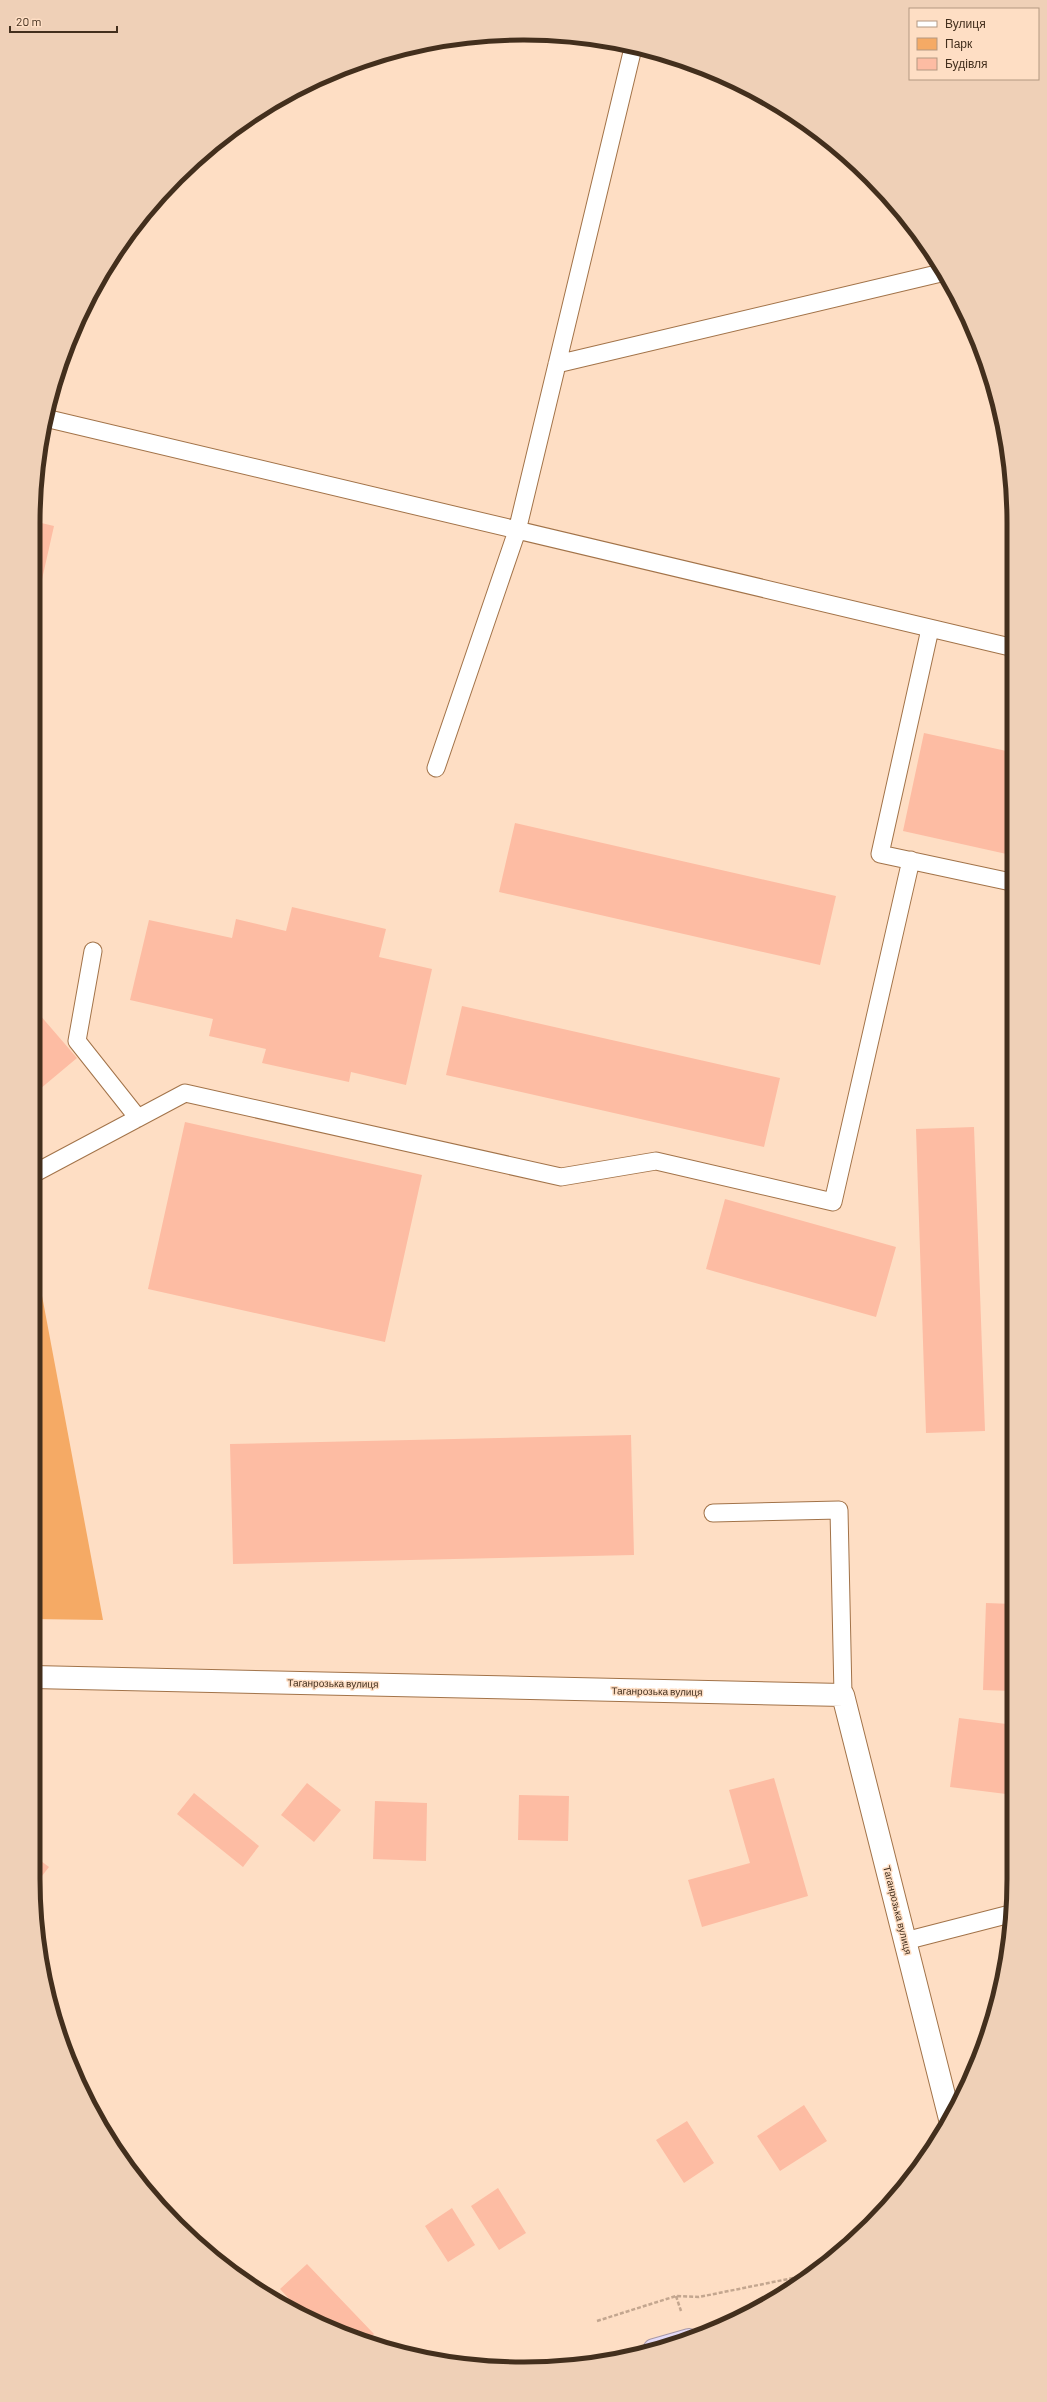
<svg xmlns="http://www.w3.org/2000/svg" width="1047" height="2402" font-family="Barlow,sans-serif">
	<style>
		.green { fill: #f5aa65 }
		.building { fill: #fdbca3 }
		.lines { fill: none; stroke-linecap: round; stroke-linejoin: round }
		.service-casing { stroke: #a27349; stroke-width: 19 }
		.minor-casing { stroke: #a27349; stroke-width: 24 }
		.trunk-casing { stroke: #a798a8; stroke-width: 24 }
		.path { stroke: #c3a68f; stroke-width: 2.5; stroke-dasharray: 4 2; stroke-linecap: butt }
		.service { stroke: #fff; stroke-width: 17 }
		.minor { stroke: #fff; stroke-width: 22 }
		.trunk { stroke: #e4daf6; stroke-width: 22 }
		.labels { text-anchor: middle; dominant-baseline: central; stroke-width: 3; stroke-linejoin: round; paint-order: stroke }
		.street-label { font-size: 10px; fill: #432f1d; stroke: #fedec4 }
		.rim { fill: none; stroke: #432f1d; stroke-width: 5 }
	</style>
	<rect width="100%" height="100%" fill="#fedec4"/>
	<path class="green" d="M33,1248L103,1620L33,1619Z"/>
	<path class="building" d="M33,521L54,526L34,615H33Z
		M924,733L1011,752V855L903,831Z
		M515,823L836,896L820,965L499,892Z
		M292,907L386,929L379,957L432,969L406,1085L351,1072L349,1082L262,1063L266,1049L209,1036L213,1019L130,1000L149,920L232,938L236,919L286,931Z
		M462,1006L780,1078L764,1147L446,1075Z
		M33,1007L77,1058L34,1094L33,1093Z
		M185,1122L422,1175L385,1342L148,1289Z
		M974,1127L985,1431L926,1433L916,1129Z
		M725,1199L896,1247L876,1317L706,1269Z
		M631,1435L634,1555L233,1564L230,1444Z
		M986,1603L1013,1604V1691L983,1690Z
		M959,1718L1014,1725V1795L950,1787Z
		M774,1778L808,1896L702,1927L688,1880L750,1863L729,1790Z
		M307,1783L341,1810L314,1842L281,1815Z
		M194,1793L259,1846L243,1867L177,1814Z
		M519,1795L569,1796L568,1841L518,1840Z
		M375,1801L427,1803L426,1861L373,1859Z
		M33,1855L49,1867L34,1886L33,1878Z
		M804,2105L827,2141L780,2171L757,2136Z
		M687,2121L714,2163L684,2183L656,2140Z
		M498,2188L526,2233L499,2250L471,2206Z
		M452,2208L475,2245L448,2262L425,2226Z
		M307,2264L374,2334L365,2343L305,2316L280,2289Z"/>
	<g class="lines">
		<g class="service-casing">
			<path id="service" d="M557,364L941,273
				M45,418L1010,647
				M930,629L880,854L1011,882
				M436,768L517,531L633,48
				M93,951L77,1041L138,1118
				M33,1174L185,1093L561,1177L656,1161L833,1202L911,860
				M713,1513L839,1510L843,1695
				M905,1941L1010,1914"/>
		</g>
		<g class="minor-casing">
			<path id="minor" d="M33,1677L843,1695L950,2119"/>
		</g>
		<g class="trunk-casing">
			<path id="trunk" d="M654,2350L689,2340"/>
		</g>
		<path class="path" d="M676,2296L681,2311
			M597,2321L676,2296L699,2297L808,2275"/>
		<use href="#service" class="service"/>
		<use href="#minor" class="minor"/>
		<use href="#trunk" class="trunk"/>
	</g>
	<g class="labels">
		<g class="street-label">
			<text transform="translate(333 1683) rotate(1)">Таганрозька вулиця</text>
			<text transform="translate(657 1691) rotate(1)">Таганрозька вулиця</text>
			<text transform="translate(898 1910) rotate(76)">Таганрозька вулиця</text>
		</g>
	</g>
	<path d="M0 0H1047V2402H0ZM523 40H524A483 483 0 0 1 1007 523V1879A483 483 0 0 1 524 2362H523A483 483 0 0 1 40 1879V523A483 483 0 0 1 523 40Z" fill="#efd0b7" fill-rule="evenodd"/>
	<path class="rim" d="M523 40H524A483 483 0 0 1 1007 523V1879A483 483 0 0 1 524 2362H523A483 483 0 0 1 40 1879V523A483 483 0 0 1 523 40Z"/>
	<rect x="909" y="8" width="130" height="72" fill="#fedec4" stroke="#b39881"/>
	<rect x="917" y="21" width="20" height="6" fill="#ffffff" stroke="#b39881"/>
	<text x="945" y="28" font-size="12" fill="#432f1d">Вулиця</text>
	<rect x="917" y="38" width="20" height="12" fill="#f5aa65" stroke="#b39881"/>
	<text x="945" y="48" font-size="12" fill="#432f1d">Парк</text>
	<rect x="917" y="58" width="20" height="12" fill="#fdbca3" stroke="#b39881"/>
	<text x="945" y="68" font-size="12" fill="#432f1d">Будівля</text>
	<path d="M10 26v6h107v-6" fill="none" stroke="#432f1d" stroke-width="2"/>
	<text x="16" y="26" font-size="12" fill="#432f1d" stroke="#fedec4" stroke-width="3" paint-order="stroke">20 m</text>
</svg>
